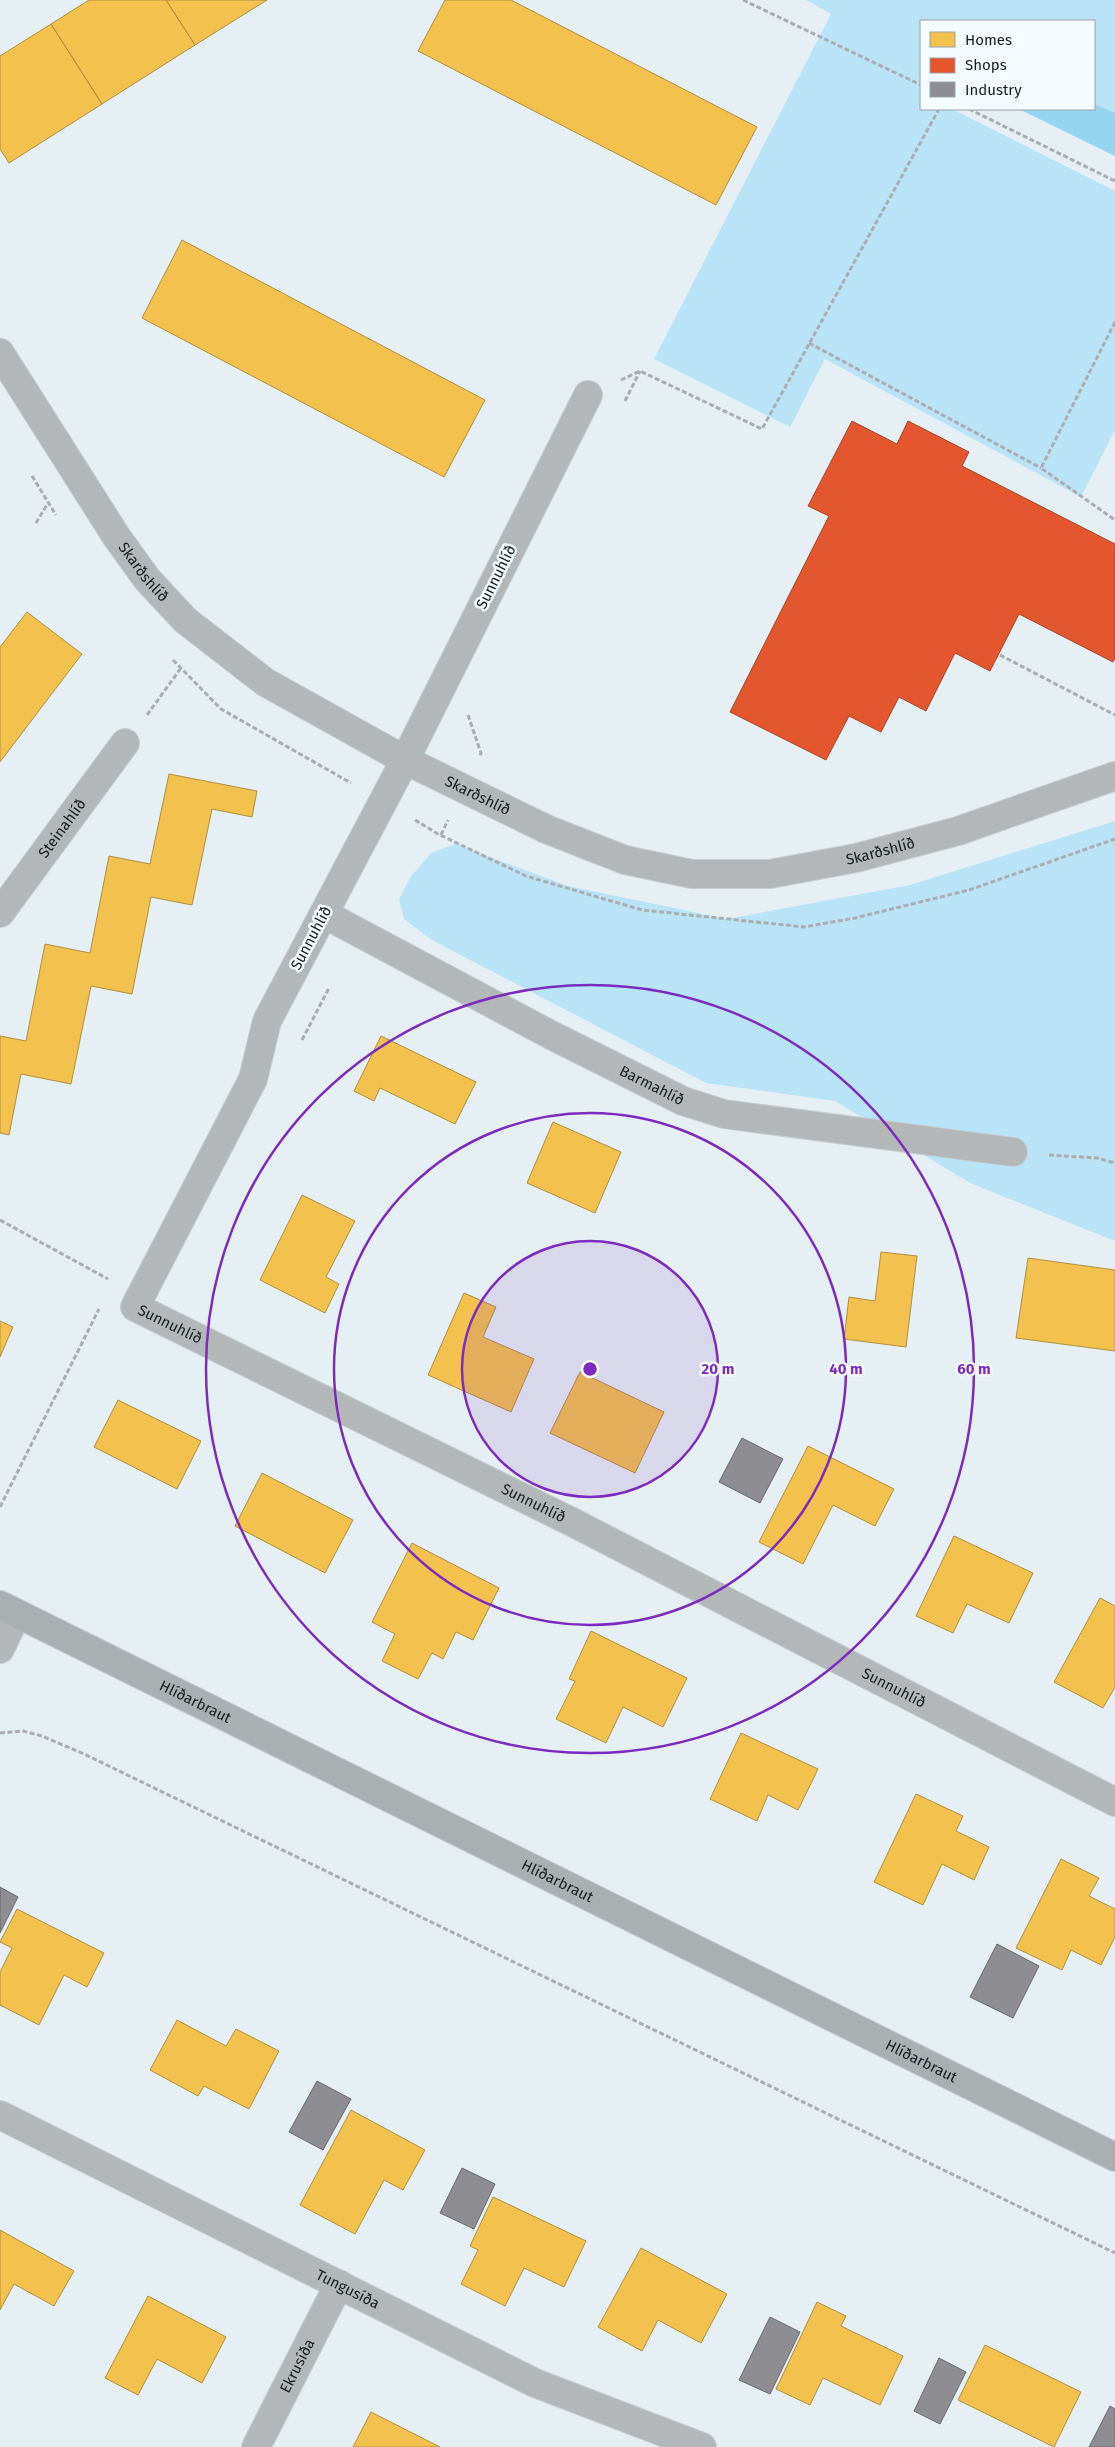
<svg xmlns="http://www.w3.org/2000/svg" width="1115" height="2447" font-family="'Fira Sans',sans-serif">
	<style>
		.green { fill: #b9e3f7 }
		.forest { fill: #96d5f0 }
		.homes { fill: #f2c14e; stroke: #b09040 }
		.shops { fill: #e4572e; stroke: #a6452a }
		.industry { fill: #8d8d92; stroke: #6a6b70 }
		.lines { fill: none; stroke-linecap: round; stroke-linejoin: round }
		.minor-casing { stroke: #c6ccd0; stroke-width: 30 }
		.major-casing { stroke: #c6ccd0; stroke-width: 30 }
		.path { stroke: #aaaeb0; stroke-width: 3; stroke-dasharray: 5 2.5; stroke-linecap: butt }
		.minor { stroke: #b3b7b8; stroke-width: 28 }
		.major { stroke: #aaafb2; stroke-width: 28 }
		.ring { fill: none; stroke: #7b2cbf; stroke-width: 2.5 }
		.labels { text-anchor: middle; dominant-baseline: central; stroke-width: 5; stroke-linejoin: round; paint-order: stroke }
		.street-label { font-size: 15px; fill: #171c1f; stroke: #f5fcff }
		.centre { fill: #7b2cbf; stroke: #f5fcff; stroke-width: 2.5 }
		.ring-label { font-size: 15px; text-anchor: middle; font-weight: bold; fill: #7b2cbf; stroke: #f5fcff; stroke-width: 5; stroke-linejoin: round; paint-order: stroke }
	</style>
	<rect width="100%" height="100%" fill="#e6eff3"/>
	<path class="green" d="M806,0H1115V156L1019,109H1094V21H921V109H952L1115,191V430L1081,497L825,359L790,427L654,359L831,14Z
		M1115,821V1241L970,1183L835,1101L706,1083L432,940L404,919L399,899L410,878L431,853L455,844L568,886L727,919L910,885Z"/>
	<path class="forest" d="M1094,104L1115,113V156L1019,109H1094Z"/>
	<path class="homes" d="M89,0H166L195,45L102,104L51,24Z
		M166,0H267L195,45Z
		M445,0H511L757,127L716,205L418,51Z
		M51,24L102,104L9,163L0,149V56Z
		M182,240L485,400L444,477L142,318Z
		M27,612L82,654L0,762V647Z
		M169,774L257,791L252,817L212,809L192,905L151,897L132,994L91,986L71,1084L21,1074L9,1135L0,1133V1036L26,1041L45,944L90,953L109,856L150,864Z
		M381,1036L476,1082L455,1124L380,1088L374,1101L354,1091Z
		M553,1122L621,1152L595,1213L527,1183Z
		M302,1195L355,1221L326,1277L339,1284L325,1313L260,1280Z
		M881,1252L917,1256L906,1347L844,1339L849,1297L875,1301Z
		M1028,1258L1115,1270V1351L1016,1338Z
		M464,1293L496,1307L483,1337L534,1359L511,1412L428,1375Z
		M0,1321L13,1327L0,1357Z
		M580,1372L664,1412L635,1473L550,1433Z
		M118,1400L201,1441L177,1489L94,1447Z
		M808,1446L894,1489L875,1526L833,1505L803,1564L759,1542Z
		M262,1473L353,1520L325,1573L235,1526Z
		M954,1536L1033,1573L1009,1623L967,1604L953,1633L916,1616Z
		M412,1543L499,1588L473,1640L456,1632L443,1659L432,1653L418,1679L382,1661L395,1634L372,1622Z
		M1100,1598L1115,1606V1687L1103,1708L1054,1682Z
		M591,1631L687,1678L663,1727L623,1707L606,1743L556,1719L575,1681L569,1679Z
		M741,1733L818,1769L798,1810L768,1795L757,1821L710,1799Z
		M916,1794L963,1816L956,1831L989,1847L974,1880L942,1864L923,1905L874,1882Z
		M1061,1859L1099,1878L1089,1896L1115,1909V1937L1101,1965L1071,1950L1062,1970L1016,1948Z
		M17,1909L104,1953L87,1987L64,1975L39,2025L0,2005V1972L12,1948L0,1942Z
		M177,2020L226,2046L236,2029L279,2051L249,2109L204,2086L198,2096L150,2070Z
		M351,2110L425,2150L403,2190L384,2180L355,2234L300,2205Z
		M493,2197L586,2241L564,2287L524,2268L505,2306L461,2284L478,2250L470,2246Z
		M0,2230L74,2271L54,2306L14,2284L0,2310Z
		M641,2248L727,2294L701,2343L658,2320L642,2351L598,2327Z
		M148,2296L226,2337L202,2383L157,2359L138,2395L105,2378Z
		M817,2302L846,2316L841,2326L903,2356L880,2405L823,2378L810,2405L776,2389Z
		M985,2345L1081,2392L1054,2447L958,2400Z
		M371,2412L440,2447H353Z"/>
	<path class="shops" d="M852,421L897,444L908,421L969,452L962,466L1115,544V658L1113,662L1019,614L990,671L955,653L926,711L899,697L881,732L849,716L826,760L730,712L829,516L808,506Z"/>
	<path class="industry" d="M742,1438L783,1459L760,1503L719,1482Z
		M0,1887L18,1897L0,1933Z
		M997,1944L1039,1966L1013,2018L970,1997Z
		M317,2081L351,2099L323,2150L289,2132Z
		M462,2168L495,2184L474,2229L440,2213Z
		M770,2317L800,2332L770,2394L739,2380Z
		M939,2358L966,2372L940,2424L914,2411Z
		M1110,2406L1115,2409V2447H1089Z"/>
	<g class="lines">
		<g class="minor-casing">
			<g id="minor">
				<path id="s1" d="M0,353L116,536L147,579L185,620L265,682L405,760L546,829L625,860L692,874H770L856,858L958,831L1115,776"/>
				<path id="s2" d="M588,395L405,760L267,1021L253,1079L135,1307L572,1522L1115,1802"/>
				<path id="s3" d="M0,913L125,743"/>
				<path id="s4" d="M324,914L551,1035L683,1101L724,1114L1013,1152"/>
				<path d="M0,1649L17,1614"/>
				<path id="s5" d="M0,2115L535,2383L702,2447"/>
				<path id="s6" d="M256,2447L339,2284"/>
			</g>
		</g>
		<g class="major-casing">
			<g id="major">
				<path id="s7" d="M0,1605L1115,2157"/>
			</g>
		</g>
		<path class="path" d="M743,0L921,85
			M969,109L1115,181
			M1115,322L1041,468L1115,520
			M809,343L1041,468
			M621,380L640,371L762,429L939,109
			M625,401L640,371
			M32,476L56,515
			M36,523L48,503
			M1000,655L1115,715
			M173,660L221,709L351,783
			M147,715L181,668
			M468,715L481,753L480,756
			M415,820L438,834L526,876L642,910L804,927L855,918L969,890L1115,839
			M441,835L448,820
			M302,1040L329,988
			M1049,1155L1097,1158L1115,1163
			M0,1220L108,1279
			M0,1507L99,1309
			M0,1733L23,1731L42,1736L84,1754L1115,2253"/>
		<use href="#minor" class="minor"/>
		<use href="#major" class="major"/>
	</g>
	<circle cx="590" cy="1369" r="128" fill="#7b2cbf" fill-opacity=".12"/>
	<g class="ring">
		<circle cx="590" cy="1369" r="128"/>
		<circle cx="590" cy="1369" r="256"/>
		<circle cx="590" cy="1369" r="384"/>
	</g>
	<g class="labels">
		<g class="street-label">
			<text stroke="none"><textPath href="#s1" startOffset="262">Skarðshlíð</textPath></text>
			<text transform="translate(496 577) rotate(-63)">Sunnuhlíð</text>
			<text stroke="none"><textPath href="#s1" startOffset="668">Skarðshlíð</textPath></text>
			<text stroke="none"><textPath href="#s3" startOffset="105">Steinahlíð</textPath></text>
			<text stroke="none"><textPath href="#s1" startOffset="1088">Skarðshlíð</textPath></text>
			<text transform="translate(311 938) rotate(-62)">Sunnuhlíð</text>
			<text stroke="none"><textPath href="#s4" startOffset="370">Barmahlíð</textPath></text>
			<text stroke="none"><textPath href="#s2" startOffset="1059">Sunnuhlíð</textPath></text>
			<text stroke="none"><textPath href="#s2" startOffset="1464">Sunnuhlíð</textPath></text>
			<text stroke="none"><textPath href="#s2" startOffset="1869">Sunnuhlíð</textPath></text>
			<text stroke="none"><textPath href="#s7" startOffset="218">Hlíðarbraut</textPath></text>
			<text stroke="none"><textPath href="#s7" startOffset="622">Hlíðarbraut</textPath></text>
			<text stroke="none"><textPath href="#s7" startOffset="1028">Hlíðarbraut</textPath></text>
			<text stroke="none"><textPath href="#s5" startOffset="389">Tungusíða</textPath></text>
			<text stroke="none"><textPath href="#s6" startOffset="91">Ekrusíða</textPath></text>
		</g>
	</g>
	<circle cx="590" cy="1369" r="8" class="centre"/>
	<g class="ring-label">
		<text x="718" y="1374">20 m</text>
		<text x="846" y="1374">40 m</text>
		<text x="974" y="1374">60 m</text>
	</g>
	<rect x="920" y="20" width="175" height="90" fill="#f5fcff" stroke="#9ca2a5"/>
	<rect x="930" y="32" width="25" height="15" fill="#f2c14e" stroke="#9ca2a5"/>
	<text x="965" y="45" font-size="15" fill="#171c1f">Homes</text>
	<rect x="930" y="58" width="25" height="15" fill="#e4572e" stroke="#9ca2a5"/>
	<text x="965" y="70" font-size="15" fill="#171c1f">Shops</text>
	<rect x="930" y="82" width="25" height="15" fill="#8d8d92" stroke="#9ca2a5"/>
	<text x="965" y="95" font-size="15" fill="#171c1f">Industry</text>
</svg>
